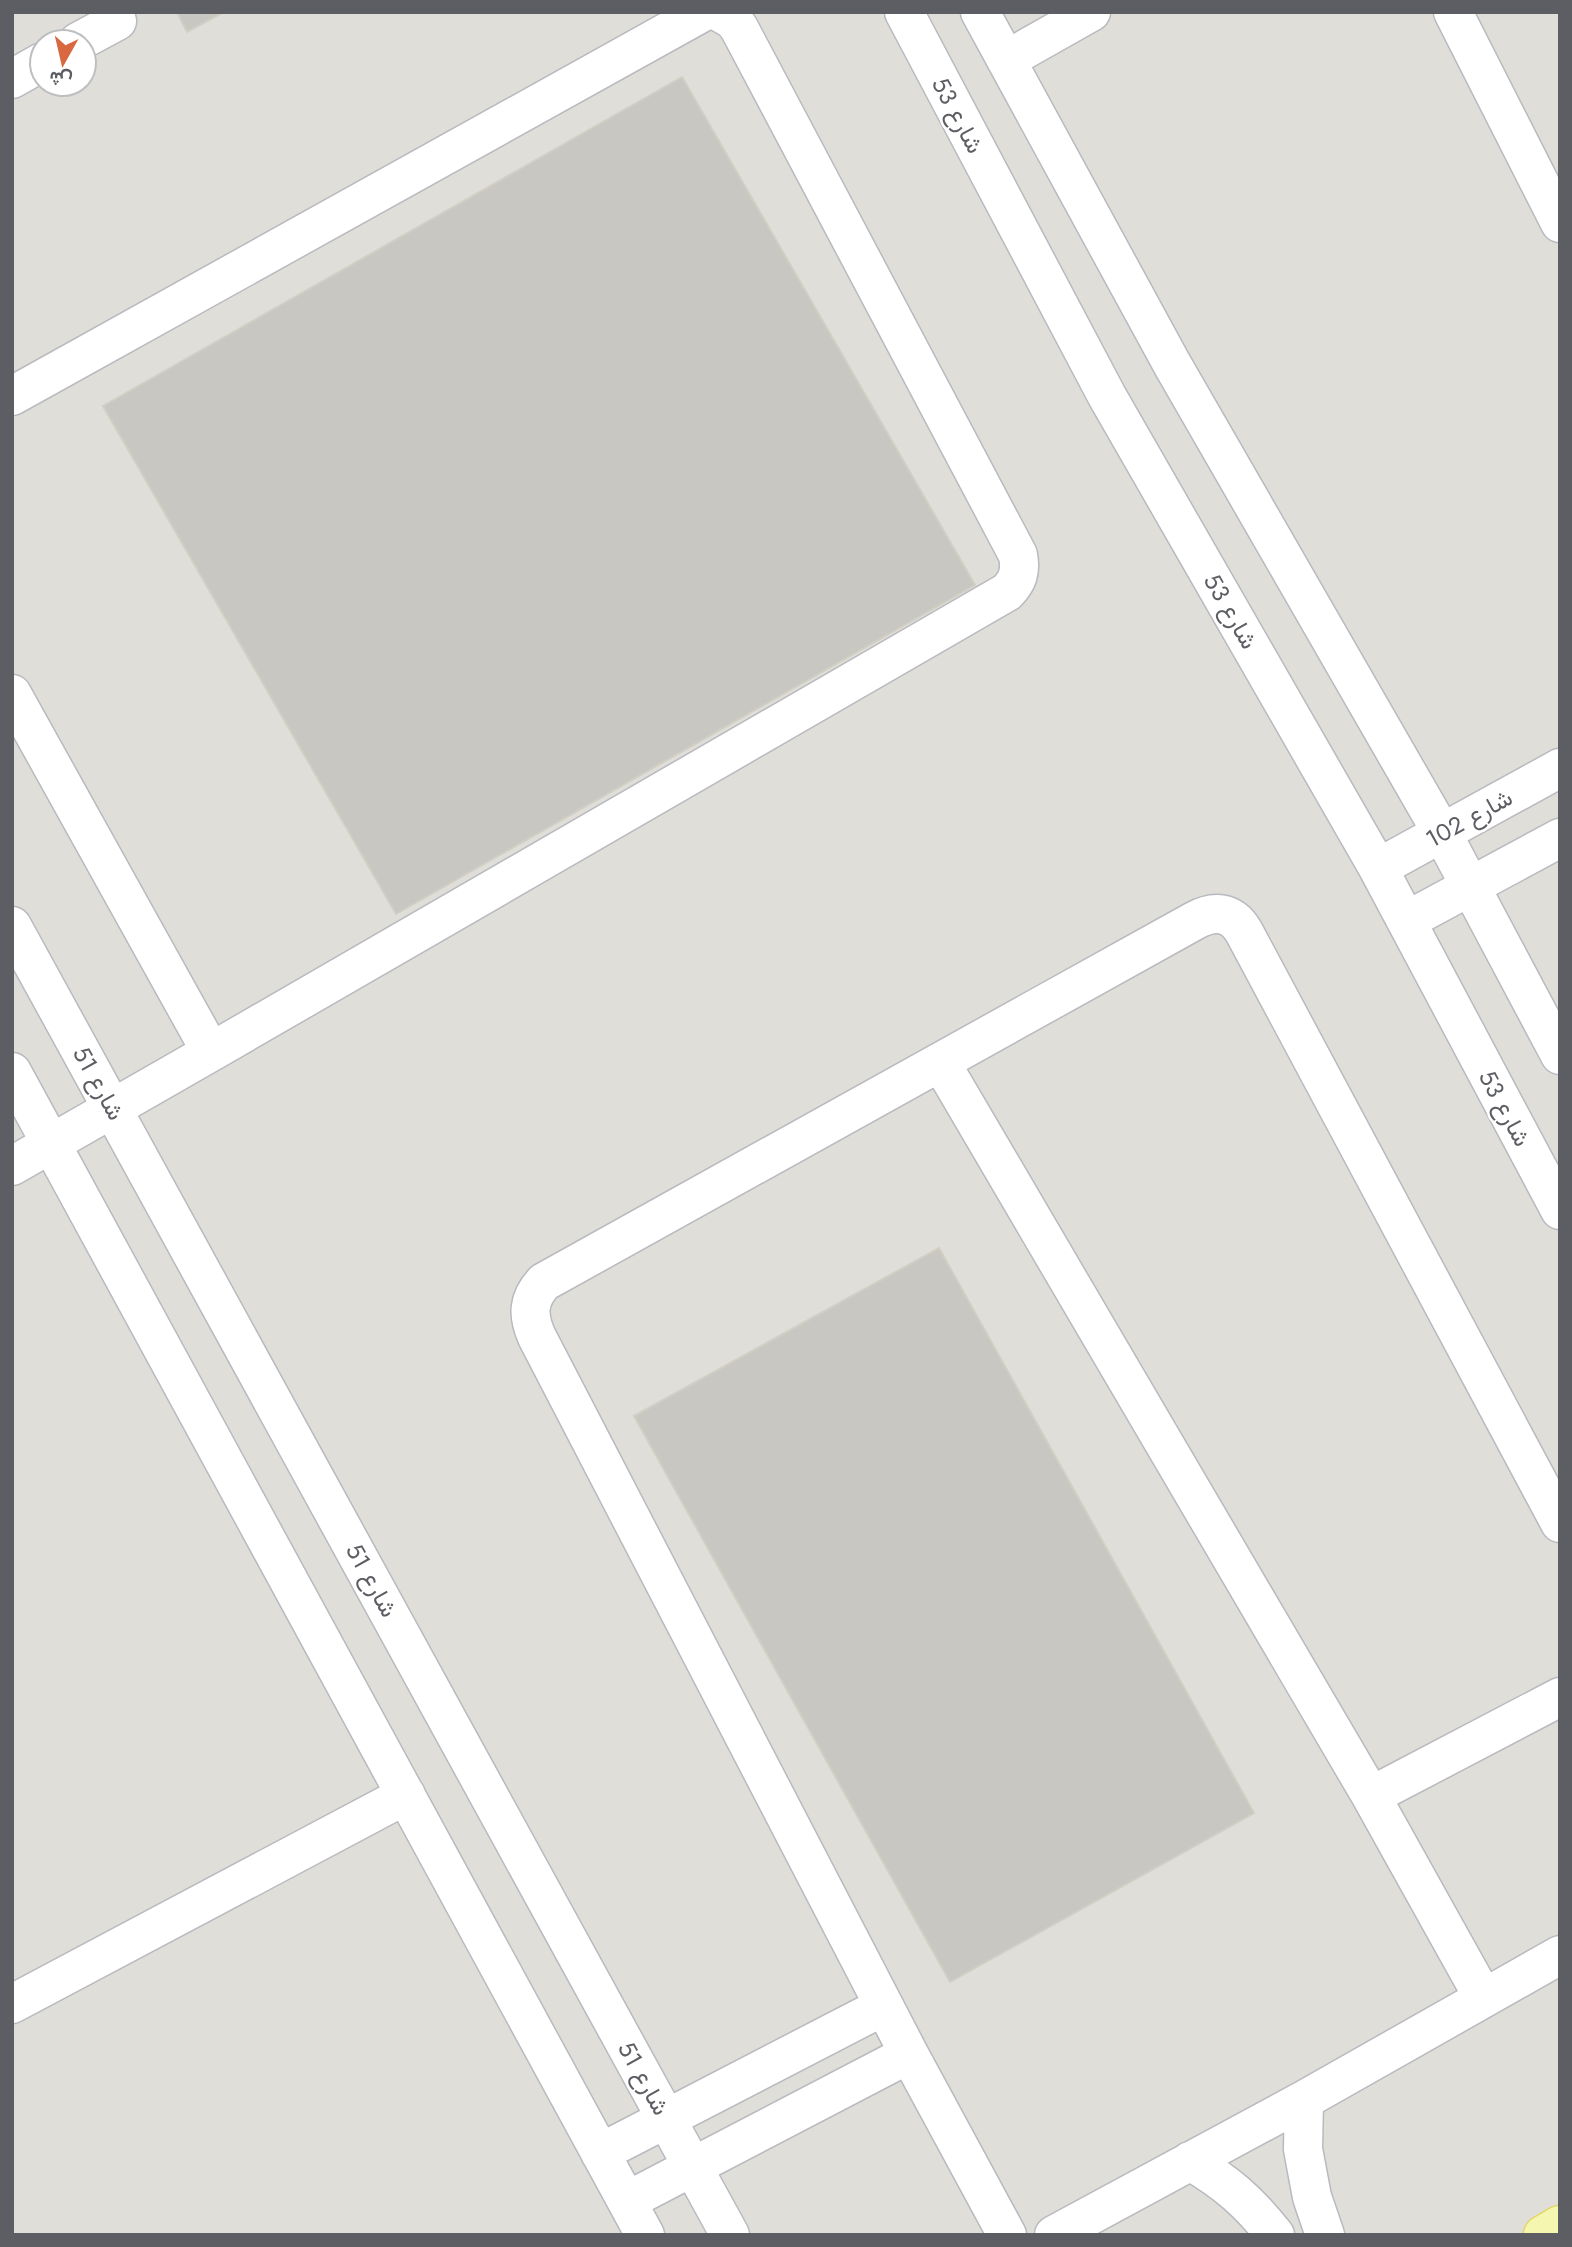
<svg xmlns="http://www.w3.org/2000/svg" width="1572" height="2247" font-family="Jost,Vazirmatn,sans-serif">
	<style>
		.industrial { fill: #dfded8; fill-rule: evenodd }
		.building { fill: #c9c7c1; stroke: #d1cfc3; stroke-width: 2 }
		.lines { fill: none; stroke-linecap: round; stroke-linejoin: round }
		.minor-casing { stroke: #b9babf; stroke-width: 41 }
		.major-casing { stroke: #e3d767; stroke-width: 41 }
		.minor { stroke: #fff; stroke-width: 38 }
		.major { stroke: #f5f7b0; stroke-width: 38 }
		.labels { text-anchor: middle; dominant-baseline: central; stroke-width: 5; stroke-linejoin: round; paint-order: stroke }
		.street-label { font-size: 24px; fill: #5c5e63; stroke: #fff }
	</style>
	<rect width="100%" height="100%" fill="#edede4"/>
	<path class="industrial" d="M12,12H1560V2235H12ZM42,42H84V84H42Z"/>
	<path class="building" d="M177,12H224L187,32Z
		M682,77L975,585L396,914L103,406Z
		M939,1248L1254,1813L950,1982L634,1416Z"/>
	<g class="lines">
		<g class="minor-casing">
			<path id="minor" d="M904,12L1107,396L1378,868L1560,1210
				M980,12L1172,364L1442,833L1560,1055
				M1453,12L1560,223
				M78,42L117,21
				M1006,60L1091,12
				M12,79L42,62
				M12,396L703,12
				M12,694L211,1052L1007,592C1018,581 1021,571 1018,555L739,28L733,20L719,12
				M1378,868L1560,768
				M1406,921L1560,838
				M12,926L730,2235
				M941,1063L1371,1796L1483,1997
				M12,1072L645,2235
				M12,1166L211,1052
				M1371,1796L1560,1697
				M12,2004L406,1795
				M1304,2100L1303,2149L1312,2197L1325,2235
				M600,2153L884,2006
				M1190,2161C1227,2183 1248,2201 1275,2235
				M627,2201L909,2054
				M1007,2235L909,2054L537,1337C527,1315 528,1299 544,1282L1194,921C1214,910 1232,911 1244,932L1560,1523
				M1054,2235L1304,2100L1560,1955"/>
		</g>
		<g class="major-casing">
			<path id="major" d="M1543,2235L1560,2225"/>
		</g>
		<use href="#minor" class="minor"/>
		<use href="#major" class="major"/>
	</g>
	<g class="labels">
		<g class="street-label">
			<text transform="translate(958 115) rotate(62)">شارع 53</text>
			<text transform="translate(1231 611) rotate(60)">شارع 53</text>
			<text transform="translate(1469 818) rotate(-29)">شارع 102</text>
			<text transform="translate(99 1083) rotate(61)">شارع 51</text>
			<text transform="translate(1505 1108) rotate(62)">شارع 53</text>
			<text transform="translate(372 1580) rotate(61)">شارع 51</text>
			<text transform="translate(644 2078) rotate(61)">شارع 51</text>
		</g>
	</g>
	<rect width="1572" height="2247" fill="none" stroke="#5c5e63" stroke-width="28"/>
	<g transform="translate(63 63) rotate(188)"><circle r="33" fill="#ffffff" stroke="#bebfc1" stroke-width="2"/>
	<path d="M0-5L12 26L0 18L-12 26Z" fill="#d86840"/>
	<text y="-10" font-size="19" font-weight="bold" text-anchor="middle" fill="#5c5e63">ش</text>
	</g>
</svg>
